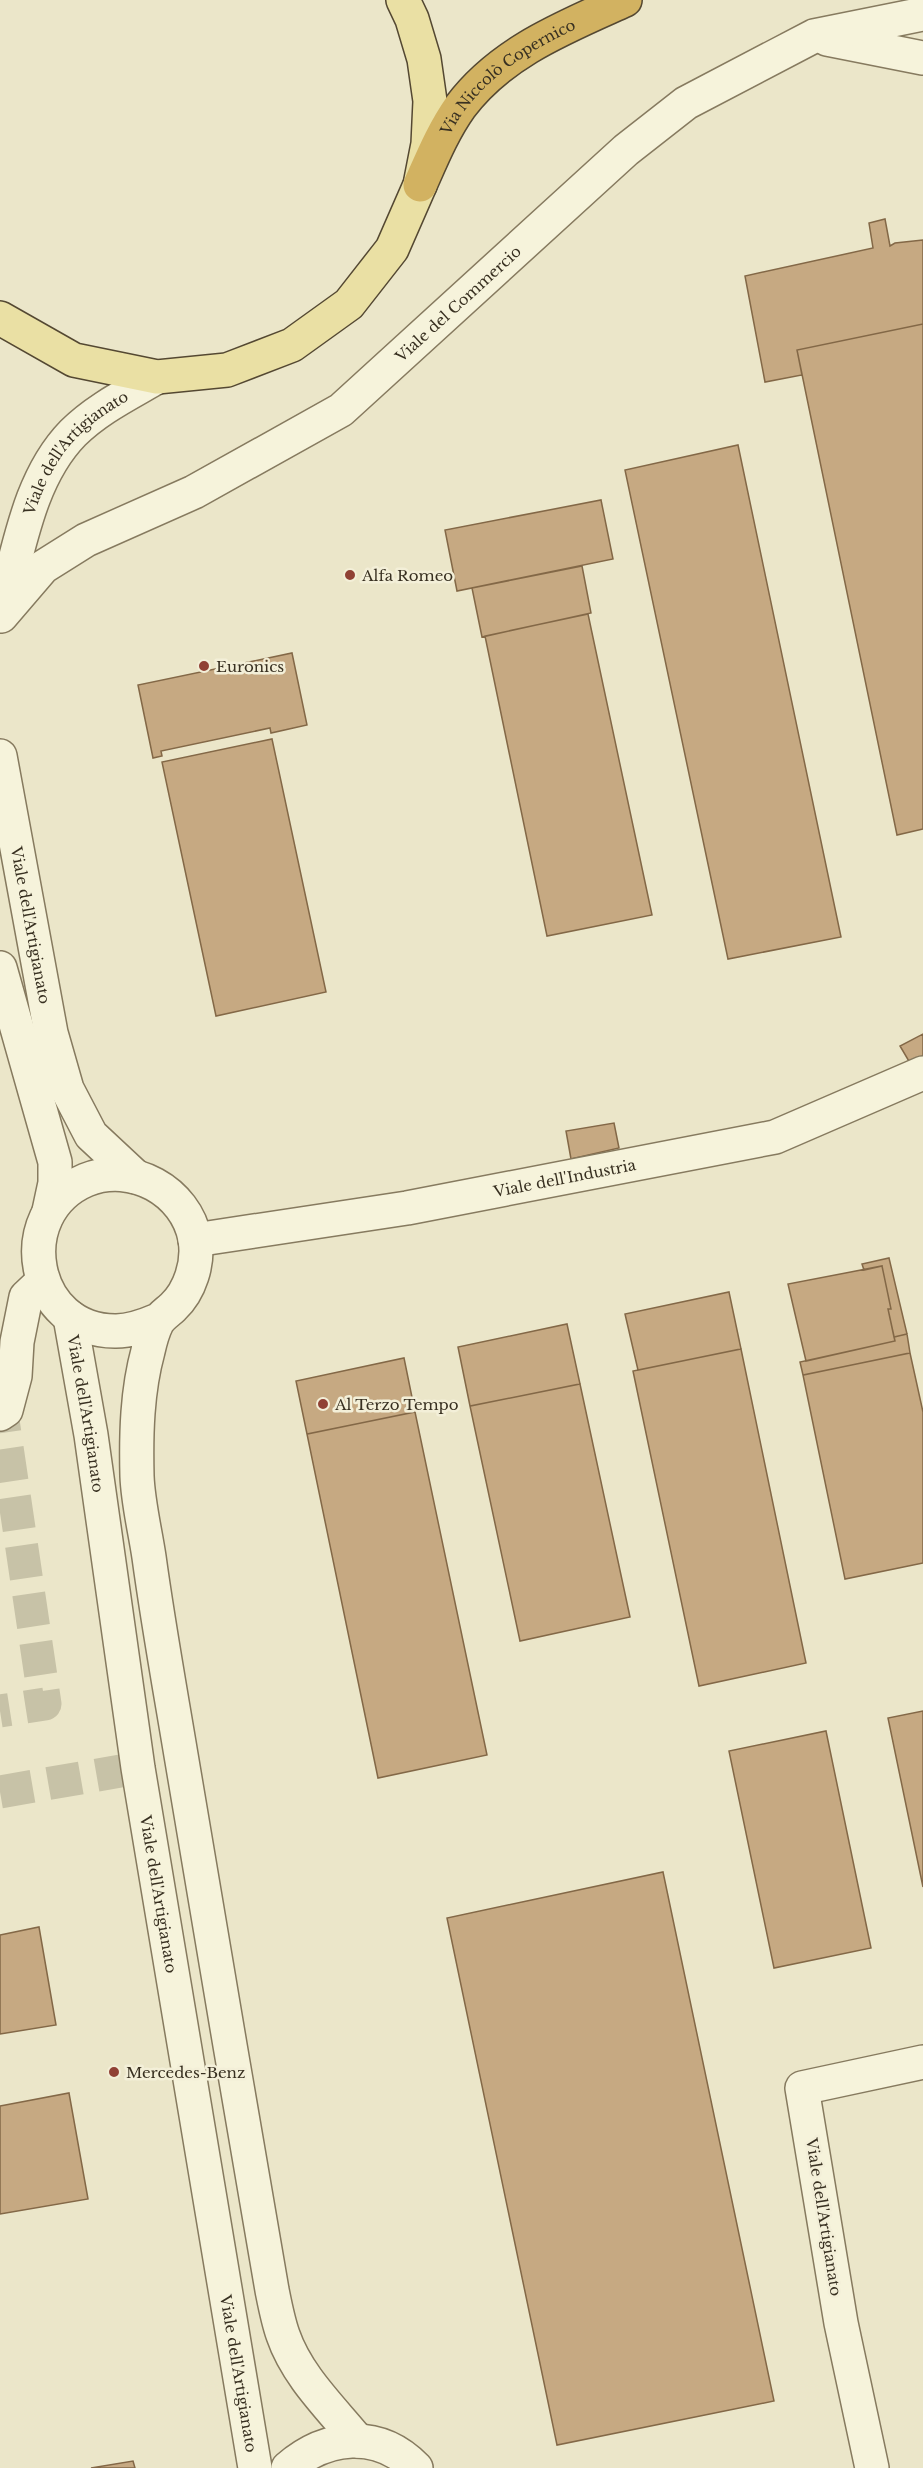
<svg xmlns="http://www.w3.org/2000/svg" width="923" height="2468" font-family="'Libre Baskerville',serif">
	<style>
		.building { fill: #c6a982; stroke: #836847; stroke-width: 1.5 }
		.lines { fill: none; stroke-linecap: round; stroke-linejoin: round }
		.minor-tunnel { stroke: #c7c2a7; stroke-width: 33; stroke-dasharray: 33 16; stroke-linecap: butt }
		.minor-casing { stroke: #867a5f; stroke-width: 36 }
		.major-casing { stroke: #544832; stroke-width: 36 }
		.highway-casing { stroke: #544832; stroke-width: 36 }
		.minor { stroke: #f6f3db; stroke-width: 33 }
		.major { stroke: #eae0a4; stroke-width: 33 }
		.highway { stroke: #d2b261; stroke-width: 33 }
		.poi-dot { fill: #904134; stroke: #f3efd8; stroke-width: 2 }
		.labels { text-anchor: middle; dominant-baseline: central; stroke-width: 5; stroke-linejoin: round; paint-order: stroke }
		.street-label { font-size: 15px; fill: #383021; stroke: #f3efd8 }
		.poi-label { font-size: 15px; fill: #383021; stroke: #f3efd8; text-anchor: start }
	</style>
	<rect width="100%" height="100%" fill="#ebe6c9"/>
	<path class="building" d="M885,219L890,246L895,243L923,240V324L797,350L802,375L765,382L745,276L873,248L869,223Z
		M923,324V829L897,835L797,350Z
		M738,445L841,937L728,959L625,470Z
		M601,500L613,559L457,591L445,530Z
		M582,566L591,613L482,637L472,588Z
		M588,614L652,915L547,936L485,636Z
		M292,653L307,725L271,733L270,728L161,751L162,756L153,758L138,685Z
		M272,739L326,992L216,1016L162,762Z
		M923,1034V1056L910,1063L900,1046Z
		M614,1123L619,1148L571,1159L566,1131Z
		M889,1258L907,1334L894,1337L888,1309H891L882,1266L864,1270L862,1264Z
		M882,1266L891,1309H888L895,1341L806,1361L788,1284Z
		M729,1292L741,1349L638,1370L625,1314Z
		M567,1324L580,1384L470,1406L458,1347Z
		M907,1334L910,1353L803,1375L800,1362L895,1341L894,1337Z
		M741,1349L806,1663L699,1686L633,1371Z
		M910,1353L923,1412V1563L845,1579L803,1375Z
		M404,1358L415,1412L307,1434L296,1381Z
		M580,1384L630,1617L520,1641L470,1406Z
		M415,1412L487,1755L378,1778L307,1434Z
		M923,1711V1887L888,1718Z
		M826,1731L871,1948L774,1968L729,1751Z
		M663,1872L774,2401L557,2445L447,1918Z
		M39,1927L56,2025L0,2034V1935Z
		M69,2093L88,2199L0,2214V2106Z
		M133,2461L135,2468H91Z"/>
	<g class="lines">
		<path class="minor-tunnel" d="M0,1400L45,1704L0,1711
			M0,1792L138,1768"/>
		<g class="minor-casing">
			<g id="minor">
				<path d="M827,39L923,58"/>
				<path id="s1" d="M3,607C19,549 29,478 73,433C97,409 128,394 157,377"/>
				<path id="s2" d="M1,616L43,567L86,540L194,492L341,410L626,150L686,103L814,36L923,14"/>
				<path id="s3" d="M0,756L51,1033L67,1089L91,1135L136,1177"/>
				<path d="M0,968L55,1162V1183L49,1211"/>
				<path id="s4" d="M195,1240L407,1208L775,1137L923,1073"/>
				<path id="s5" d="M70,1317L91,1435L138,1768L255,2468"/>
				<path d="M158,1320C144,1326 131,1331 116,1331C31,1332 9,1213 86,1180C132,1161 186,1191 195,1239C199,1263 190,1291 173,1307C168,1312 161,1316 157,1323C153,1331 150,1342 148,1351C137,1391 136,1434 137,1476C138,1503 145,1530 149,1557C158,1623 170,1689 181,1755C211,1933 241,2112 272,2290C275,2305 278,2321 283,2335C297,2376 331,2408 358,2441"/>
				<path d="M0,1414L6,1410L15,1376L17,1342L26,1297L43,1281"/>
				<path d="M288,2468C326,2435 378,2429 416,2468"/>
				<path d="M872,2468L841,2323L802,2088L923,2062"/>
			</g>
		</g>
		<g class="major-casing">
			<path id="major" d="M0,318L74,360L157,377L227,370L292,345L349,304L392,249L420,185L428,144L430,101L424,59L412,19L403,0"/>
		</g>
		<g class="highway-casing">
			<g id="highway">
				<path id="s6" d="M420,185C432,158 443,131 460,107C501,52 565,27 625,0"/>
			</g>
		</g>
		<use href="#minor" class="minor"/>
		<use href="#major" class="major"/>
		<use href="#highway" class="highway"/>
	</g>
	<g class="poi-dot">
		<circle cx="350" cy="575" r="6"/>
		<circle cx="204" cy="666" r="6"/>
		<circle cx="323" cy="1404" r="6"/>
		<circle cx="114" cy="2072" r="6"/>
	</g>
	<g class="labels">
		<g class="street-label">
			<text stroke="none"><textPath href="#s6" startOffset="144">Via Niccolò Copernico</textPath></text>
			<text stroke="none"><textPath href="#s2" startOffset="560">Viale del Commercio</textPath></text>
			<text stroke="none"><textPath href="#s1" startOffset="176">Viale dell'Artigianato</textPath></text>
			<text stroke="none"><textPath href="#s3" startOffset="172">Viale dell'Artigianato</textPath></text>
			<text stroke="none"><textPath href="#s4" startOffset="375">Viale dell'Industria</textPath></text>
			<text stroke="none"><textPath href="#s5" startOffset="98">Viale dell'Artigianato</textPath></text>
			<text stroke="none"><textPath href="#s5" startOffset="584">Viale dell'Artigianato</textPath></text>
			<text transform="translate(824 2217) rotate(81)">Viale dell'Artigianato</text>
			<text stroke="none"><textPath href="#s5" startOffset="1070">Viale dell'Artigianato</textPath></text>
		</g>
		<g class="poi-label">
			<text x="362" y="575">Alfa Romeo</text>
			<text x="216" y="666">Euronics</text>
			<text x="335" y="1404">Al Terzo Tempo</text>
			<text x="126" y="2072">Mercedes-Benz</text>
		</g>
	</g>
</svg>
